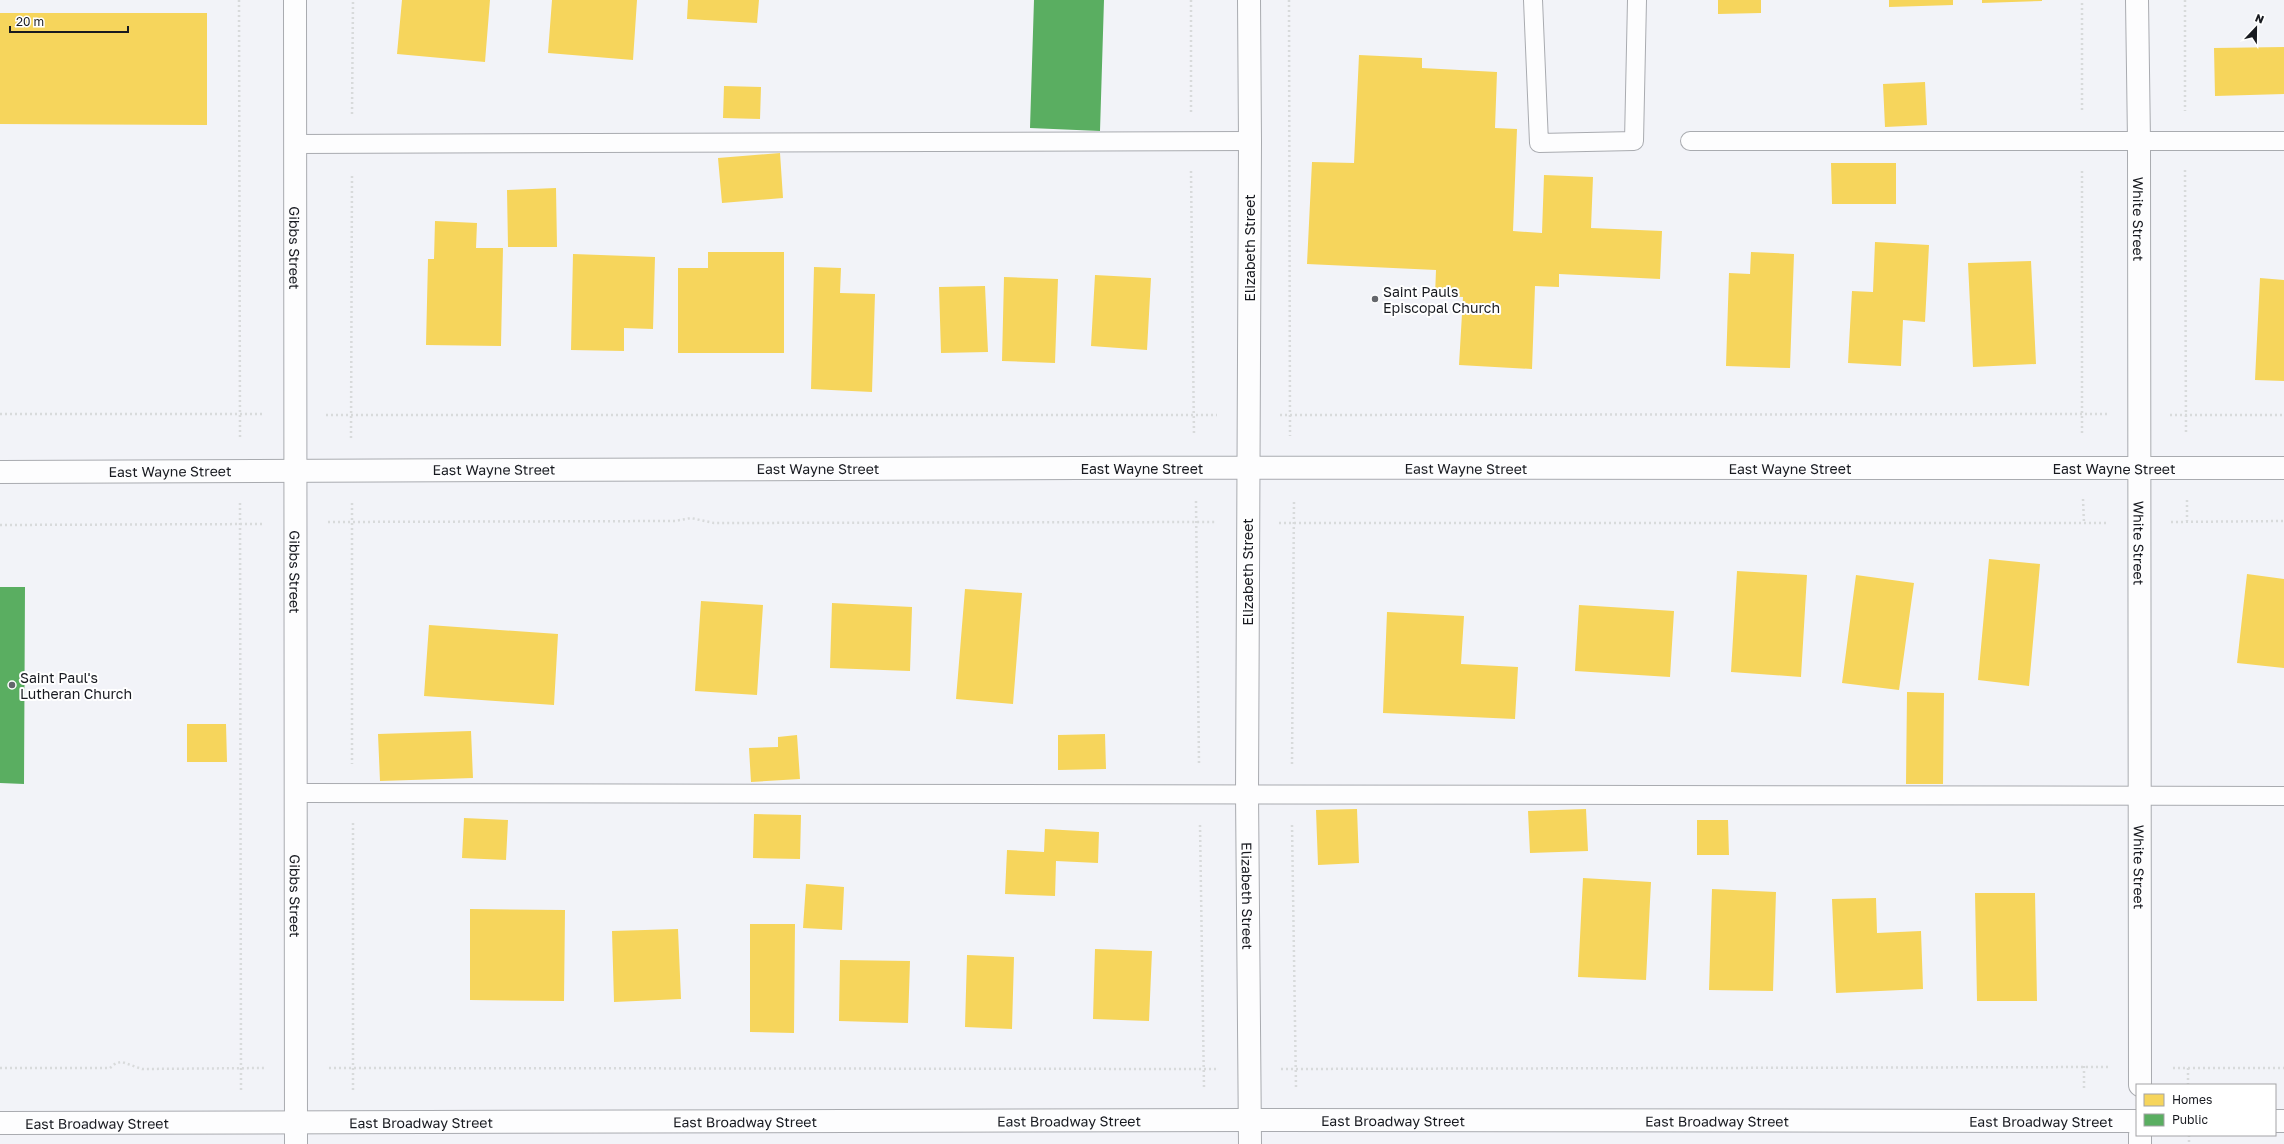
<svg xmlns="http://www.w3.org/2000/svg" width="2284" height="1144" font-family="'Golos Text',sans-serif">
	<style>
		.homes { fill: #f6d55c }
		.public { fill: #5aae61 }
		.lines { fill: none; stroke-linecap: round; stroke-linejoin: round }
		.lane-casing { stroke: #a9abb0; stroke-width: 20 }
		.street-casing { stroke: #a9abb0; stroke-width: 24 }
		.secondary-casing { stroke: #a9abb0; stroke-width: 24 }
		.path { stroke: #d8dadb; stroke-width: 2.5; stroke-dasharray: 2 3; stroke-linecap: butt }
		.lane { stroke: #fdfdfe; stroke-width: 18 }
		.street { stroke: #fdfdfe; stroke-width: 22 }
		.secondary { stroke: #fdfdfe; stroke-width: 22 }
		.poi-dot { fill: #64666c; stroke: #fff; stroke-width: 1.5 }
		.labels { text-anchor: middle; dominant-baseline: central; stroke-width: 4; stroke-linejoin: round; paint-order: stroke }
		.street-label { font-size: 14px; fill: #181a20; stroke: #fff }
		.poi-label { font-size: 14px; fill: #181a20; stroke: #fff; text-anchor: start }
	</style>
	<rect width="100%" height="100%" fill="#f2f3f8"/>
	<path class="homes" d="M402,0H490L485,62L397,54Z
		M552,0H637L633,60L548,53Z
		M688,0H759L757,23L687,19Z
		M1718,0H1761V13L1718,14Z
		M1889,0H1953V5L1889,7Z
		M1982,0H2042V1L1982,3Z
		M0,13H207V125L0,124Z
		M2284,47V94L2215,96L2214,48Z
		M1359,55L1422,58V68L1497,72L1495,128L1517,129L1513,231L1542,233L1544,175L1593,177L1591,228L1662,231L1660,279L1559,274V287L1535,286L1532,369L1459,365L1463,297L1435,296L1436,270L1307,264L1312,162L1354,163Z
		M1925,82L1927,125L1885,127L1883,84Z
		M724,86L761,87L760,119L723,118Z
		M780,153L783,198L722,203L718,158Z
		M1831,163H1896V204H1832Z
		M556,188L557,247H508L507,190Z
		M435,221L477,223L476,248H503L501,346L426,345L428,259H434Z
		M1875,242L1929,245L1925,322L1903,320L1901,366L1848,363L1852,291L1873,292Z
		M708,252H784V353H678V268H708Z
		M1751,252L1794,254L1790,368L1726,366L1729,273L1750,274Z
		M573,254L655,257L653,329L624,328V351L571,350Z
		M2031,261L2036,364L1973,367L1968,263Z
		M814,267L841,268L840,293L875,294L872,392L811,389Z
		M1095,275L1151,278L1147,350L1091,346Z
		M1004,277L1058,279L1055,363L1002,361Z
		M2260,278L2284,280V381L2255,380Z
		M985,286L988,352L941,353L939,287Z
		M1989,559L2040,564L2029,686L1978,680Z
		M1737,571L1807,575L1801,677L1731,672Z
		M2247,574L2284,579V668L2237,663Z
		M1856,575L1914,583L1899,690L1842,683Z
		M965,589L1022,593L1013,704L956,699Z
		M701,601L763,605L757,695L695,691Z
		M832,603L912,607L910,671L830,668Z
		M1579,605L1674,611L1670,677L1575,671Z
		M1387,612L1464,616L1461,664L1518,667L1515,719L1383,713Z
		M429,625L558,634L554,705L424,696Z
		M1907,692L1944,693L1943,784H1906Z
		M187,724H226L227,762H187Z
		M471,731L473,778L380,781L378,734Z
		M1105,734L1106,769L1058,770V735Z
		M797,735L800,779L751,782L749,748L778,747V737Z
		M1357,809L1359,863L1318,865L1316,810Z
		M1586,809L1588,851L1530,853L1528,811Z
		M754,814L801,815L800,859L753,858Z
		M464,818L508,820L506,860L462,858Z
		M1697,820H1728L1729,855H1697Z
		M1045,829L1099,832L1098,863L1056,861L1055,896L1005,894L1007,850L1044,852Z
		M1583,878L1651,882L1646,980L1578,977Z
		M806,884L844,887L842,930L803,928Z
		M1712,889L1776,892L1773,991L1709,990Z
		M1975,893H2035L2037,1001H1977Z
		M1876,898L1877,933L1921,931L1923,989L1836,993L1832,899Z
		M470,909L565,910L564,1001L470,1000Z
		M750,924H795L794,1033L750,1032Z
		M678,929L681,999L614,1002L612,931Z
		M1095,949L1152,951L1149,1021L1093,1019Z
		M967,955L1014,957L1012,1029L965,1027Z
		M840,960L910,961L908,1023L839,1021Z"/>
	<path class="public" d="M1034,0H1104L1100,131L1030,128Z
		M0,587H25L24,784L0,783Z"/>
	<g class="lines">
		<g class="lane-casing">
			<path id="lane" d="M1533,0L1539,143L1634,141L1637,0
				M1690,141H2284
				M296,144L1250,141
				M296,793L2284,796"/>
		</g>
		<g class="street-casing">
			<g id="street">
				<path id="s1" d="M295,0L296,1144"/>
				<path id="s2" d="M1249,0L1250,141L1247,793L1250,1144"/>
				<path id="s3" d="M2137,0L2139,141L2140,1085"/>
				<path id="s4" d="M0,472C761,465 1523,469 2284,468"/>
				<path d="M2140,1144V1135"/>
			</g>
		</g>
		<g class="secondary-casing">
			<g id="secondary">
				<path d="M2275,1121H2284"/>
				<path id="s5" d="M0,1123L1250,1120L2137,1121"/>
			</g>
		</g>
		<path class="path" d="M239,0L240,438
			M1289,0L1290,436
			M2185,0V111
			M2082,110V0
			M1191,112V0
			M352,114L353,0
			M2185,170L2186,435
			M1191,171L1194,436
			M2082,171V436
			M0,414H263
			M326,415H1217
			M1280,415L2107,414
			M2170,415H2284
			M351,438L352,175
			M2083,499L2084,523
			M2187,500V521
			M1196,501L1199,764
			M240,503L241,1090
			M352,503V764
			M328,522L675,521L691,518L714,523L1216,522
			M2171,522L2284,521
			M1279,523H2106
			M0,525L263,524
			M1292,764L1294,501
			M353,823V1090
			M1200,825L1204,1088
			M1292,825L1296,1088
			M2084,1066V1088
			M0,1068H110L116,1063L122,1062L142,1069L264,1068
			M329,1068L1218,1069
			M2173,1068H2284
			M2188,1068V1085
			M1281,1069L2108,1067
			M2189,1135V1144"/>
		<use href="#lane" class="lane"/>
		<use href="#street" class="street"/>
		<use href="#secondary" class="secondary"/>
	</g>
	<g class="poi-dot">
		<circle cx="1375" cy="299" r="4"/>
		<circle cx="12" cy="685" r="4"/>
	</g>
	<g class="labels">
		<g class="street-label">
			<text stroke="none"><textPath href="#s3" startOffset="219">White Street</textPath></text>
			<text stroke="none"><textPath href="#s1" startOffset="248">Gibbs Street</textPath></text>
			<text transform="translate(1249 248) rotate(-90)">Elizabeth Street</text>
			<text stroke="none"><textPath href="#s4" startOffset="1142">East Wayne Street</textPath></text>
			<text stroke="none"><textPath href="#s4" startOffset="1466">East Wayne Street</textPath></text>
			<text stroke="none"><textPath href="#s4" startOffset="494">East Wayne Street</textPath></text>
			<text stroke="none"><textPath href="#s4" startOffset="818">East Wayne Street</textPath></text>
			<text stroke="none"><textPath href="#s4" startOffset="1790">East Wayne Street</textPath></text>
			<text stroke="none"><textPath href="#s4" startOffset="2114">East Wayne Street</textPath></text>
			<text stroke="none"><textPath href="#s4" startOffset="170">East Wayne Street</textPath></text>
			<text stroke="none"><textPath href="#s3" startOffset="543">White Street</textPath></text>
			<text stroke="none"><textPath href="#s1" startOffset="572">Gibbs Street</textPath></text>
			<text transform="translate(1247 572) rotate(-90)">Elizabeth Street</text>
			<text stroke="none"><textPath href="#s3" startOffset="867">White Street</textPath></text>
			<text stroke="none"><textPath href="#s1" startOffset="896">Gibbs Street</textPath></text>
			<text stroke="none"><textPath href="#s2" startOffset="896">Elizabeth Street</textPath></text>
			<text stroke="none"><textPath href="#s5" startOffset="1393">East Broadway Street</textPath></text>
			<text stroke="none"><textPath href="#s5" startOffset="745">East Broadway Street</textPath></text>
			<text stroke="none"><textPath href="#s5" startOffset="1069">East Broadway Street</textPath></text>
			<text stroke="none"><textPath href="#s5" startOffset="1717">East Broadway Street</textPath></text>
			<text stroke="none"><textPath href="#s5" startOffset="2041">East Broadway Street</textPath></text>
			<text stroke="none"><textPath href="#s5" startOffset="97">East Broadway Street</textPath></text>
			<text stroke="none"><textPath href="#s5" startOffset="421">East Broadway Street</textPath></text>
		</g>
		<g class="poi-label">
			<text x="1383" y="291">Saint Pauls<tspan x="1383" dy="16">Episcopal Church</tspan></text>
			<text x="20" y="677">Saint Paul's<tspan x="20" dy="16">Lutheran Church</tspan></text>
		</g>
	</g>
	<rect x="2136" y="1084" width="140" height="52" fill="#ffffff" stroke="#a3a3a6"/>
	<rect x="2144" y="1094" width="20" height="12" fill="#f6d55c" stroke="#a3a3a6"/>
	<text x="2172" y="1104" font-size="12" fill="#181a20">Homes</text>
	<rect x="2144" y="1114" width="20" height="12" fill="#5aae61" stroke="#a3a3a6"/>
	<text x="2172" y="1124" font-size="12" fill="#181a20">Public</text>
	<g transform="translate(2256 28) rotate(22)" stroke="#ffffff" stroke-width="3" paint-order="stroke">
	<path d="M0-3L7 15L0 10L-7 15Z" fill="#181a20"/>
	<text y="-6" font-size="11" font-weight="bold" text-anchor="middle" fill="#181a20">N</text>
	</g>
	<path d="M10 26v6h118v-6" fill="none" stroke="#181a20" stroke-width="2"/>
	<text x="16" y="26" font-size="12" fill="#181a20" stroke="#ffffff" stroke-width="3" paint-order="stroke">20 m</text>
</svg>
